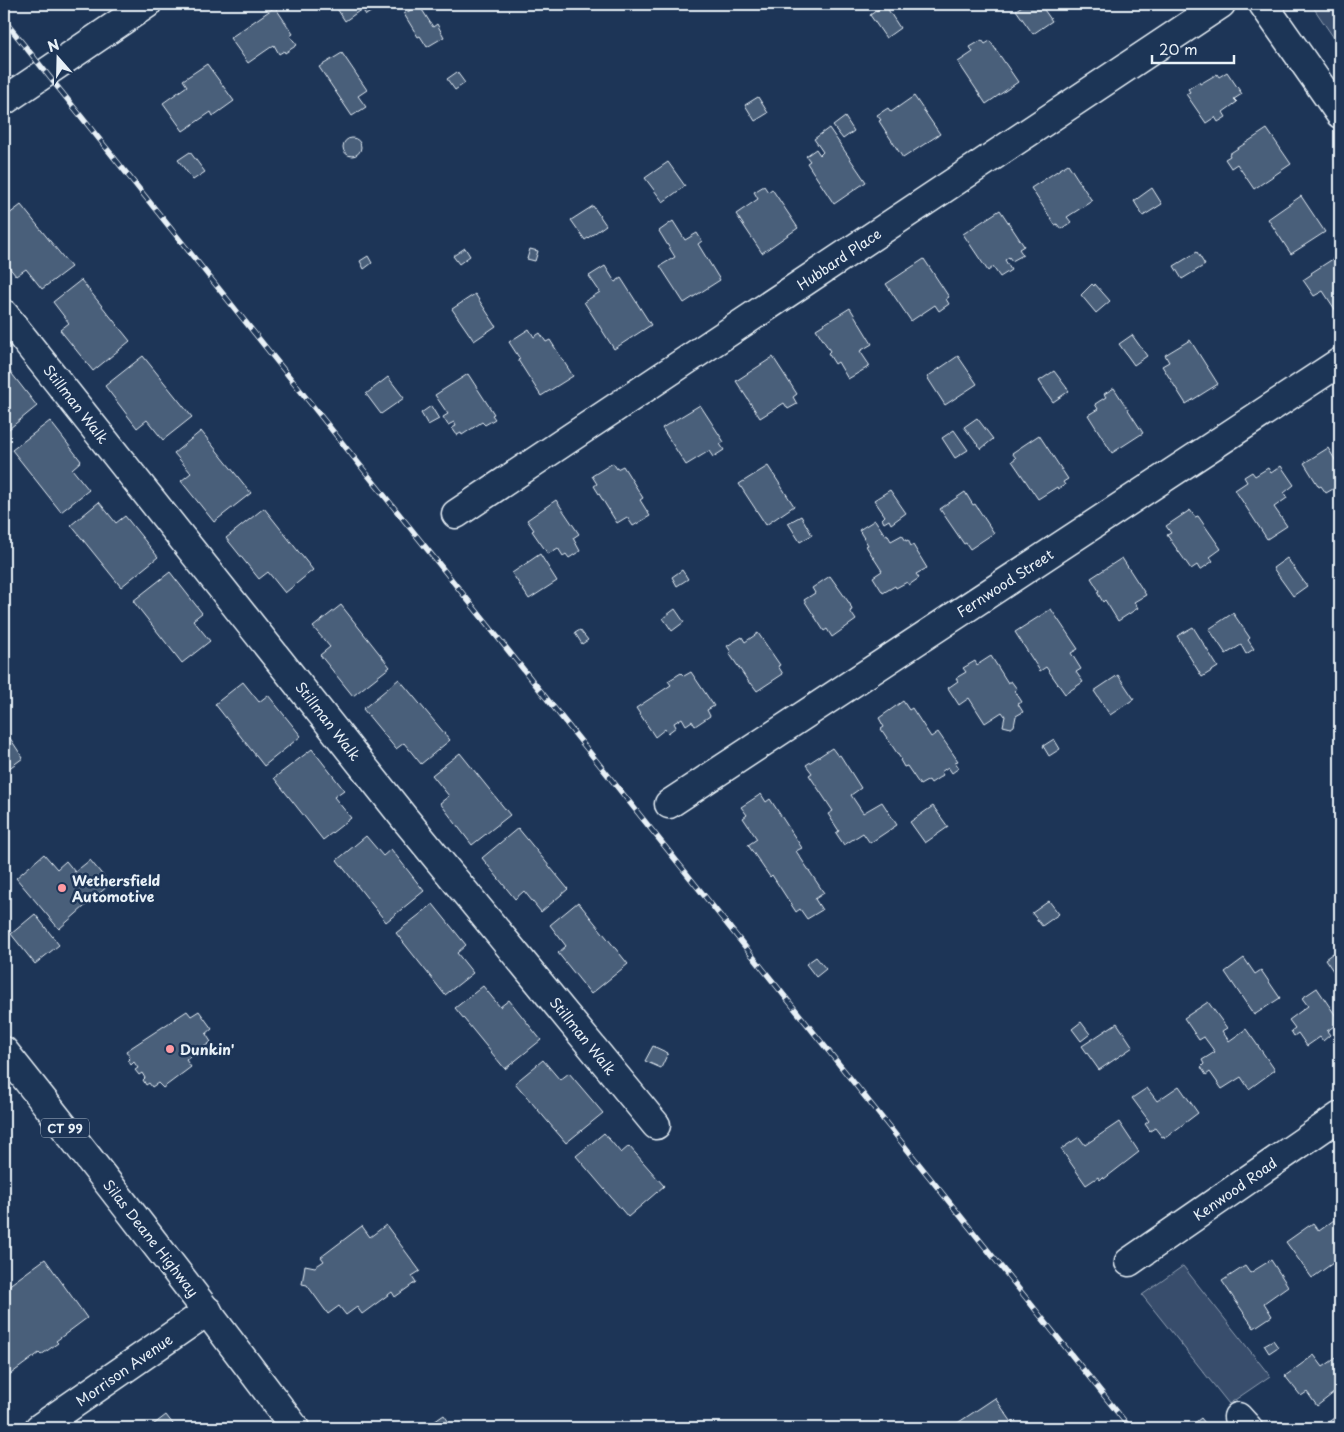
<svg xmlns="http://www.w3.org/2000/svg" width="1344" height="1432" font-family="'Playpen Sans',sans-serif">
	<style>
		.green { fill: #374d6c; stroke: #909fb2 }
		.building { fill: #495e7a; stroke: #e8f1f8 }
		.lines { fill: none; stroke-linecap: round; stroke-linejoin: round }
		.minor-casing { stroke: #e8f1f8; stroke-width: 31 }
		.major-casing { stroke: #e8f1f8; stroke-width: 31 }
		.minor { stroke: #1d3557; stroke-width: 28 }
		.major { stroke: #1d3557; stroke-width: 28 }
		.rail-casing { stroke: #e8f1f8; stroke-width: 5.5 }
		.rail { stroke: #1d3557; stroke-width: 4; stroke-dasharray: 11; stroke-linecap: butt }
		.poi-dot { fill: #ff9aa2; stroke: #1d3557; stroke-width: 2 }
		.labels { text-anchor: middle; dominant-baseline: central; stroke-width: 5; stroke-linejoin: round; paint-order: stroke }
		.shield { fill: #1d3557; stroke: #abb9c8; stroke-width: 1 }
		.shield-label { font-size: 12px; font-weight: bold; fill: #e8f1f8 }
		.street-label { font-size: 14px; fill: #e8f1f8; stroke: #1d3557 }
		.poi-label { font-size: 14px; font-weight: bold; fill: #e8f1f8; stroke: #1d3557; text-anchor: start }
	</style>
	<rect width="100%" height="100%" fill="#1d3557"/>
	<filter id="ink" filterUnits="userSpaceOnUse"><feTurbulence type="fractalNoise" baseFrequency=".02" numOctaves="2"/><feDisplacementMap in="SourceGraphic" scale="10" xChannelSelector="R" yChannelSelector="G"/><feConvolveMatrix kernelMatrix="1 2 1 2 8 2 1 2 1" color-interpolation-filters="sRGB"/></filter>
	<g filter="url(#ink)">
		<path class="green" d="M1311,4H1340V47Z
			M1183,1266L1270,1376L1229,1404L1142,1295Z"/>
		<path class="building" d="M334,4H383L366,15L362,9L345,21Z
			M1025,4H1040L1052,21L1033,34L1016,10Z
			M419,5L433,27L437,24L444,37L427,47L420,36L418,37L404,14Z
			M885,5L900,28L886,38L870,15Z
			M275,7L293,34L290,36L297,45L285,53L284,51L279,54L274,45L248,63L230,38Z
			M982,40L985,44L990,41L1018,82L986,104L958,62L973,52L970,47Z
			M342,53L367,90L358,96L366,107L352,116L319,67Z
			M207,64L234,101L213,116L211,112L183,131L163,103L187,86L183,80Z
			M457,72L465,83L455,90L447,79Z
			M1227,72L1242,94L1234,99L1237,102L1223,112L1226,117L1218,122L1215,117L1206,123L1186,94L1190,92L1188,89L1199,82L1200,84L1217,74L1219,77Z
			M914,96L940,134L903,158L879,121L881,120L877,115L888,108L891,112Z
			M758,97L768,113L755,121L745,105Z
			M845,117L854,131L843,139L833,126Z
			M829,128L866,182L834,204L807,163L810,161L806,156L816,149L820,155L823,152L814,139Z
			M1267,129L1291,164L1254,189L1237,164L1231,168L1225,159L1230,156L1229,154Z
			M343 147a9 9 0 1 1 18 0a9 9 0 1 1-18 0Z
			M190,152L205,172L193,180L178,160Z
			M668,162L685,186L663,202L645,178Z
			M1068,164L1092,201L1067,217L1071,222L1061,229L1057,224L1055,225L1031,188Z
			M764,186L768,192L772,189L798,228L762,253L736,214L758,199L754,192Z
			M1152,188L1162,204L1143,216L1134,201Z
			M1301,196L1325,232L1291,254L1268,219Z
			M21,205L71,267L42,289L26,269L16,276L4,261V218Z
			M593,206L606,225L585,240L571,220Z
			M1000,210L1024,246L1019,249L1023,255L1012,261L1009,257L1005,260L1011,270L1000,277L993,267L988,271L963,234Z
			M673,221L685,240L697,233L702,241L698,244L720,280L684,303L660,266L675,257L659,231Z
			M465,248L470,256L459,264L453,256Z
			M530,249L538,251L535,261L527,259Z
			M1197,252L1205,265L1182,279L1174,266Z
			M1339,255L1340,256V317L1323,291L1314,296L1303,280L1312,274L1311,273Z
			M368,256L372,263L364,269L360,261Z
			M924,259L949,297L946,299L949,304L939,311L935,305L911,321L886,284Z
			M605,266L615,282L621,278L651,325L614,349L584,302L600,292L589,276Z
			M81,280L130,341L93,371L60,330L69,323L53,302Z
			M1092,284L1094,286L1095,284L1110,301L1096,313L1081,295Z
			M475,294L496,326L474,341L452,309Z
			M850,308L872,344L860,351L870,366L848,379L838,362L835,364L828,353L830,351L816,329Z
			M529,329L534,337L540,333L546,342L550,340L573,376L541,396L518,360L520,359L509,342Z
			M1132,335L1147,356L1134,365L1119,344Z
			M1190,340L1218,384L1186,404L1162,366L1169,362L1165,355Z
			M143,356L192,417L163,440L147,420L137,428L105,386Z
			M958,356L977,384L945,405L927,377Z
			M773,357L797,394L793,397L797,404L788,409L784,403L760,418L736,381Z
			M5,365L37,406L4,433V366Z
			M1054,371L1069,391L1053,402L1039,381Z
			M468,374L494,414L492,415L495,419L485,425L482,422L462,435L461,433L457,435L452,428L456,426L454,422L448,425L443,417L448,414L435,395Z
			M388,377L404,398L381,414L366,394Z
			M1114,388L1143,433L1112,453L1088,415L1098,409L1095,404L1106,397L1104,394Z
			M700,405L724,442L720,444L724,450L713,457L709,451L686,465L662,428Z
			M431,406L439,419L428,425L421,413Z
			M977,418L993,439L981,449L964,427Z
			M50,421L81,461L72,469L89,490L61,512L12,450Z
			M954,430L968,450L955,458L942,438Z
			M201,431L251,493L214,522L181,481L191,473L174,453Z
			M1039,435L1068,479L1063,482L1065,485L1058,489L1057,487L1038,499L1012,461L1016,458L1012,453Z
			M1328,448L1340,468V473L1335,476L1340,485L1326,493L1321,486L1319,487L1304,463Z
			M613,463L617,469L623,466L643,498L640,500L650,516L633,526L627,517L617,523L594,486L597,484L592,476Z
			M768,466L794,506L766,525L739,484Z
			M1281,466L1294,485L1284,493L1287,498L1274,507L1287,526L1267,539L1235,490L1247,482L1244,477L1252,472L1255,476L1268,468L1271,473Z
			M890,490L906,513L891,524L889,520L884,523L882,519L885,516L874,500Z
			M965,492L973,505L975,504L994,533L970,549L966,543L964,544L940,509Z
			M556,500L579,534L573,538L580,551L569,558L566,554L563,556L558,548L548,554L532,531L534,530L527,520Z
			M99,502L116,523L125,516L158,557L121,587L71,525Z
			M264,508L313,570L285,593L268,572L259,579L226,538Z
			M1190,510L1195,517L1198,516L1221,549L1210,557L1213,561L1200,570L1197,565L1191,569L1167,535L1171,533L1166,526Z
			M801,516L812,535L800,542L788,523Z
			M875,520L885,535L887,534L891,541L902,535L906,541L908,540L911,546L913,545L927,568L916,574L919,578L909,585L907,582L896,588L895,586L883,593L873,577L882,571L866,546L868,545L859,530Z
			M540,554L557,581L529,599L512,573Z
			M1122,558L1146,595L1134,602L1138,608L1118,621L1105,600L1103,602L1097,592L1099,591L1091,578Z
			M1287,558L1307,586L1293,596L1273,568Z
			M682,570L688,579L677,586L672,577Z
			M170,572L202,613L193,620L210,641L182,663L133,601Z
			M830,576L850,604L852,610L850,611L856,620L832,637L827,629L824,631L804,600L815,593L812,588Z
			M341,605L390,667L353,696L320,655L330,647L313,627Z
			M675,609L684,622L672,631L663,618Z
			M1051,609L1078,649L1071,653L1081,669L1076,672L1083,682L1065,694L1046,667L1040,671L1015,632Z
			M1233,613L1250,638L1248,640L1254,649L1246,654L1241,645L1226,654L1209,629Z
			M1193,627L1218,667L1202,677L1177,636Z
			M580,630L588,640L582,644L575,633Z
			M758,633L780,665L778,666L783,674L757,691L751,683L750,684L729,653L731,652L727,646L742,637L745,642Z
			M991,656L1008,683L1011,681L1017,689L1015,691L1022,702L1018,704L1023,712L1016,716L1014,726L1011,728L1003,726L1005,716L1002,712L985,723L969,698L959,705L948,688L958,681L956,678L966,672L963,668L975,661L977,665Z
			M691,672L714,706L707,710L710,716L695,726L692,721L686,725L682,718L674,723L676,727L668,733L665,729L655,737L636,708L671,685L668,681L681,673L684,676Z
			M1118,675L1134,699L1110,715L1094,691Z
			M399,679L450,740L421,764L404,743L396,749L363,709Z
			M243,682L259,702L268,695L301,736L264,766L215,704Z
			M903,701L909,710L912,708L931,737L938,732L958,761L955,762L959,768L952,773L948,767L941,772L943,775L931,783L929,780L920,785L907,766L904,767L900,760L901,759L881,729L884,727L879,718Z
			M4,729L23,758L4,772Z
			M1054,739L1060,749L1049,756L1043,746Z
			M832,748L838,756L840,755L861,788L851,795L863,813L882,802L897,825L870,843L863,833L844,845L836,833L839,831L828,814L833,811L809,775L812,773L806,765Z
			M312,749L344,790L334,797L351,818L323,840L274,778Z
			M460,753L510,815L472,845L440,803L449,796L432,775Z
			M761,794L766,802L770,799L802,848L796,851L824,893L815,899L822,910L807,919L800,909L796,912L772,875L770,877L748,845L757,839L743,818L747,815L741,807Z
			M933,806L948,827L925,843L910,822Z
			M518,828L568,889L541,912L524,891L515,899L482,858Z
			M366,836L383,856L391,849L424,891L386,922L337,860Z
			M44,854L57,869L66,861L75,872L90,860L110,884L59,929L16,878Z
			M1049,901L1059,914L1042,926L1032,913Z
			M578,902L628,964L591,994L558,953L566,946L550,925Z
			M433,904L466,945L457,953L473,973L445,995L396,933Z
			M35,914L59,945L35,964L11,934Z
			M1340,948V981L1325,959Z
			M816,957L826,969L816,977L806,964Z
			M1244,958L1255,974L1261,970L1280,998L1254,1015L1225,972Z
			M483,986L500,1007L509,1000L541,1040L505,1069L455,1008Z
			M1317,988L1340,1022L1327,1031L1330,1035L1323,1041L1320,1037L1307,1046L1298,1033L1294,1036L1291,1031L1295,1028L1289,1020L1308,1006L1302,998Z
			M1208,1002L1227,1028L1222,1031L1229,1041L1246,1029L1275,1070L1249,1089L1241,1077L1222,1089L1210,1072L1206,1075L1201,1067L1204,1064L1202,1060L1215,1052L1204,1037L1199,1040L1184,1018Z
			M187,1011L191,1016L199,1011L212,1029L206,1034L211,1042L186,1060L191,1067L163,1088L158,1083L152,1087L149,1083L146,1085L143,1080L145,1078L142,1073L139,1075L135,1070L138,1068L134,1062L131,1065L128,1060L130,1058L126,1051Z
			M1081,1022L1090,1034L1081,1041L1072,1029Z
			M1117,1023L1133,1047L1099,1070L1082,1046Z
			M653,1046L668,1053L661,1068L645,1061Z
			M543,1060L560,1080L569,1073L603,1113L566,1143L515,1083Z
			M1179,1086L1198,1113L1165,1138L1164,1136L1162,1137L1155,1128L1150,1131L1145,1124L1149,1121L1132,1098L1147,1088L1157,1101Z
			M1119,1122L1139,1152L1104,1179L1103,1177L1100,1180L1098,1177L1086,1185L1061,1149L1079,1137L1085,1145Z
			M604,1133L621,1153L629,1146L664,1186L628,1217L576,1156Z
			M1334,1220L1340,1228V1258L1312,1278L1286,1242L1313,1223L1319,1231Z
			M386,1225L420,1271L412,1276L416,1282L395,1297L392,1292L362,1314L357,1307L346,1315L339,1306L328,1314L307,1285L302,1284L305,1265L315,1267L324,1261L321,1257L362,1226L370,1237Z
			M45,1259L87,1318L56,1341L58,1343L41,1355L39,1353L4,1379V1289Z
			M1271,1260L1288,1286L1264,1303L1272,1316L1254,1328L1222,1281L1245,1266L1250,1273Z
			M1273,1340L1278,1347L1269,1353L1264,1345Z
			M1314,1355L1323,1367L1339,1356L1340,1357V1388L1317,1406L1307,1392L1301,1396L1285,1376Z
			M995,1398L1016,1428H950Z
			M1340,1414V1428H1322L1321,1427Z
			M166,1415L176,1428H149Z
			M444,1415L453,1428H425Z
			M1201,1418L1209,1428H1188Z"/>
		<g class="lines">
			<g class="minor-casing">
				<path id="minor" d="M1263,4L1340,114
					M4,101L147,4
					M4,314L405,819L656,1125
					M456,514L1221,4
					M669,804L1340,362
					M1129,1262L1340,1116
					M1238,1417L1248,1428
					M39,1428L208,1311"/>
			</g>
			<g class="major-casing">
				<path id="major" d="M4,1051C103,1175 200,1301 295,1428"/>
			</g>
			<use href="#minor" class="minor"/>
			<use href="#major" class="major"/>
			<g class="rail-casing">
				<path id="rail" d="M4,20L1130,1428"/>
			</g>
			<use href="#rail" class="rail"/>
		</g>
	</g>
	<g class="poi-dot">
		<circle cx="62" cy="888" r="5"/>
		<circle cx="170" cy="1049" r="5"/>
	</g>
	<g class="labels">
		<rect class="shield" x="41" y="1118.5" width="48" height="19" rx="4"/>
		<g class="shield-label">
			<text x="65" y="1128">CT 99</text>
		</g>
		<g class="street-label">
			<text transform="translate(839 259) rotate(-34)">Hubbard Place</text>
			<text transform="translate(76 404) rotate(52)">Stillman Walk</text>
			<text transform="translate(1005 583) rotate(-33)">Fernwood Street</text>
			<text transform="translate(328 721) rotate(52)">Stillman Walk</text>
			<text transform="translate(583 1036) rotate(51)">Stillman Walk</text>
			<text transform="translate(1235 1189) rotate(-35)">Kenwood Road</text>
			<text transform="translate(151 1238) rotate(52)">Silas Deane Highway</text>
			<text transform="translate(124 1370) rotate(-35)">Morrison Avenue</text>
		</g>
		<g class="poi-label">
			<text x="72" y="880">Wethersfield<tspan x="72" dy="16">Automotive</tspan></text>
			<text x="180" y="1049">Dunkin'</text>
		</g>
	</g>
	<rect width="1344" height="1432" fill="none" stroke="#1d3557" stroke-width="20"/>
	<rect x="10" y="10" width="1324" height="1412" fill="none" stroke="#e8f1f8" stroke-width="2" filter="url(#ink)"/>
	<g transform="translate(58 58) rotate(340)" stroke="#1d3557" stroke-width="4" paint-order="stroke">
	<path d="M0-4L9 19L0 12L-9 19Z" fill="#e8f1f8"/>
	<text y="-8" font-size="14" font-weight="bold" text-anchor="middle" fill="#e8f1f8">N</text>
	</g>
	<path d="M1152 55v8h82v-8" fill="none" stroke="#e8f1f8" stroke-width="2.5"/>
	<text x="1159" y="55" font-size="15" fill="#e8f1f8" stroke="#1d3557" stroke-width="4" paint-order="stroke">20 m</text>
</svg>
